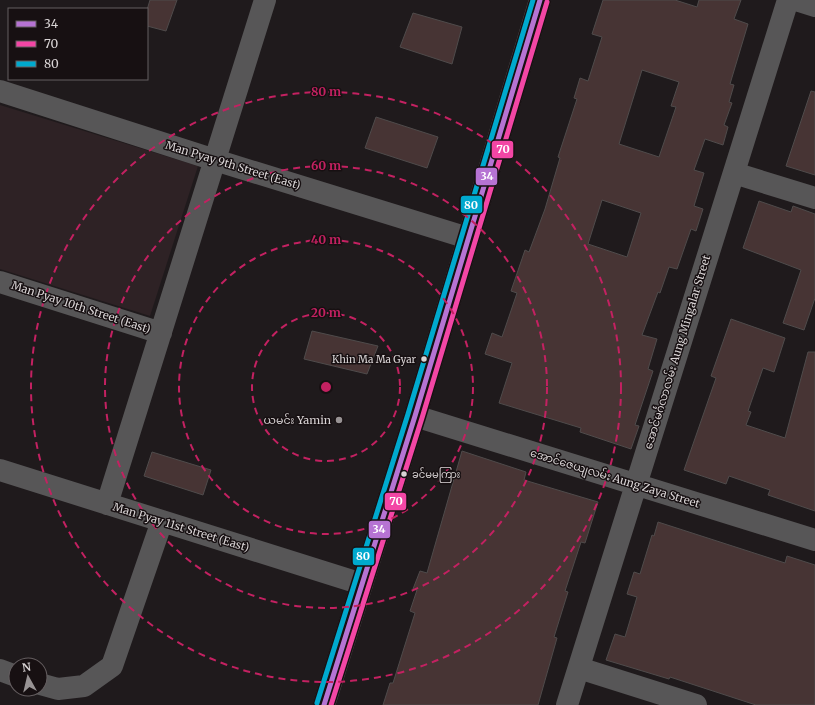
<svg xmlns="http://www.w3.org/2000/svg" width="815" height="705" font-family="Merriweather,'Noto Sans Myanmar',serif">
	<style>
		.built { fill: #2e2225 }
		.building { fill: #473434; stroke: #4f4b4b; fill-rule: evenodd }
		.lines { fill: none; stroke-linecap: round; stroke-linejoin: round }
		.minor { stroke: #575657; stroke-width: 22 }
		.secondary { stroke: #5a5959; stroke-width: 22 }
		.bus-1-casing { stroke: #171012; stroke-width: 8 }
		.bus-2-casing { stroke: #171012; stroke-width: 8 }
		.bus-3-casing { stroke: #171012; stroke-width: 8 }
		.bus-1 { stroke: #b673d3; stroke-width: 5 }
		.bus-2 { stroke: #f346a5; stroke-width: 5 }
		.bus-3 { stroke: #00a9ce; stroke-width: 5 }
		.ring { fill: none; stroke: #c32161; stroke-width: 2; stroke-dasharray: 7 5 }
		.bus-dot { fill: #d9d4d5; stroke: #171012; stroke-width: 1.5 }
		.poi-dot { fill: #989394; stroke: #171012; stroke-width: 1.5 }
		.labels { text-anchor: middle; dominant-baseline: central; stroke-width: 3; stroke-linejoin: round; paint-order: stroke }
		.bus-label { font-size: 10px; fill: #d9d4d5; stroke: #171012; text-anchor: end }
		.street-label { font-size: 11px; fill: #d9d4d5; stroke: #171012 }
		.poi-label { font-size: 11px; fill: #d9d4d5; stroke: #171012; text-anchor: end }
		.centre { fill: #c32161; stroke: #171012; stroke-width: 2 }
		.ring-label { font-size: 12px; text-anchor: middle; font-weight: bold; fill: #c32161; stroke: #171012; stroke-width: 3; stroke-linejoin: round; paint-order: stroke }
		.line-badge { stroke: #171012; stroke-width: 1.5 }
		.badge-label { font-size: 11px; text-anchor: middle; font-weight: bold; fill: #fff }
	</style>
	<rect width="100%" height="100%" fill="#1f1a1c"/>
	<path class="built" d="M0,105L198,166L150,316L0,269Z"/>
	<path class="building" d="M150,0H177L166,31L147,26V10Z
		M603,0H675L697,7L699,0H741L734,19L748,24L730,84L734,85L729,102L732,103L724,125L728,127L723,145L705,139L694,170L704,173L694,206L703,209L696,231L691,229L677,269L669,267L660,293L658,292L642,335L657,339L648,369L653,371L635,425L639,426L631,449L580,432L581,428L499,403L512,363L485,354L492,333L502,337L517,293L511,291L525,250L529,252L545,209L560,158L558,157L577,99L574,98L580,78L588,81L602,37L592,34ZM642,70L679,82L671,106L676,107L659,157L619,144ZM602,200L641,213L627,257L588,244Z
		M413,13L462,27L452,64L400,47Z
		M811,91L815,92V175L786,166Z
		M376,117L438,137L427,168L365,148Z
		M759,201L791,212L793,206L815,214V298L804,330L783,323L801,270L743,248Z
		M731,319L785,338L774,372L763,368L748,411L751,412L746,425L785,438L808,352H815V511L768,495L770,490L729,476L726,484L684,470L716,378L711,376Z
		M312,331L378,346L367,374L304,359Z
		M462,451L526,472L524,480L598,502L585,543L581,542L565,591L568,592L554,637L557,638L538,705H383L390,683H393L415,613L410,611L417,590L413,589L420,571L427,573Z
		M152,452L211,470L203,495L144,476Z
		M658,522L785,563L787,556L815,565V705H756L670,677L669,679L606,660L615,634L625,637L637,597L627,594L634,572L640,574L652,535L654,536Z"/>
	<g class="lines">
		<path class="minor" d="M796,0L815,6
			M0,91L215,160L468,238
			M734,173L815,198
			M0,282L161,333
			M415,416L815,540
			M0,470L362,584
			M107,504L265,0
			M579,668L696,705
			M0,670L16,676
			M40,684L58,689L84,686L112,666L162,521
			M567,705L788,0"/>
		<path class="secondary" d="M324,705L415,416L540,0"/>
		<g class="bus-1-casing">
			<path id="bus-1" d="M324,705L415,416L540,0"/>
		</g>
		<g class="bus-2-casing">
			<path id="bus-2" d="M331,705L422,418L547,2"/>
		</g>
		<g class="bus-3-casing">
			<path id="bus-3" d="M317,703L408,414L533,0"/>
		</g>
		<use href="#bus-1" class="bus-1"/>
		<use href="#bus-2" class="bus-2"/>
		<use href="#bus-3" class="bus-3"/>
	</g>
	<g class="ring">
		<circle cx="326" cy="387" r="74"/>
		<circle cx="326" cy="387" r="147"/>
		<circle cx="326" cy="387" r="221"/>
		<circle cx="326" cy="387" r="295"/>
	</g>
	<g class="bus-dot">
		<circle cx="424" cy="359" r="3.5"/>
		<circle cx="404" cy="474" r="3.5"/>
	</g>
	<circle class="poi-dot" cx="339" cy="420" r="4"/>
	<g class="labels">
		<g class="bus-label">
			<text x="416" y="359">Khin Ma Ma Gyar</text>
			<text x="412" y="474" text-anchor="start">ခင်မမကြား</text>
		</g>
		<g class="street-label">
			<text transform="translate(233 165) rotate(17)">Man Pyay 9th Street (East)</text>
			<text transform="translate(81 307) rotate(18)">Man Pyay 10th Street (East)</text>
			<text transform="translate(677 352) rotate(-73)">အောင်မင်္ဂလာလမ်း Aung Mingalar Street</text>
			<text transform="translate(615 478) rotate(17)">အောင်ဇေယျလမ်း Aung Zaya Street</text>
			<text transform="translate(181 527) rotate(17)">Man Pyay 11st Street (East)</text>
		</g>
		<g class="poi-label">
			<text x="331" y="420">ယမင်း Yamin</text>
		</g>
	</g>
	<circle cx="326" cy="387" r="6" class="centre"/>
	<g class="ring-label">
		<text x="326" y="96">80 m</text>
		<text x="326" y="170">60 m</text>
		<text x="326" y="244">40 m</text>
		<text x="326" y="317">20 m</text>
	</g>
	<g class="line-badge">
		<rect x="491" y="140" width="23" height="19" rx="4" fill="#f346a5"/>
		<rect x="475" y="167" width="23" height="19" rx="4" fill="#b673d3"/>
		<rect x="460" y="195" width="23" height="19" rx="4" fill="#00a9ce"/>
		<rect x="384" y="492" width="23" height="19" rx="4" fill="#f346a5"/>
		<rect x="368" y="520" width="23" height="19" rx="4" fill="#b673d3"/>
		<rect x="352" y="547" width="23" height="19" rx="4" fill="#00a9ce"/>
	</g>
	<g class="badge-label">
		<text x="503" y="153">70</text>
		<text x="487" y="180">34</text>
		<text x="471" y="209">80</text>
		<text x="396" y="505">70</text>
		<text x="379" y="533">34</text>
		<text x="363" y="560">80</text>
	</g>
	<rect x="8" y="8" width="140" height="72" fill="#171012" stroke="#655e60"/>
	<rect x="16" y="21" width="20" height="6" fill="#b673d3" stroke="#655e60"/>
	<text x="44" y="28" font-size="12" fill="#d9d4d5">34</text>
	<rect x="16" y="41" width="20" height="6" fill="#f346a5" stroke="#655e60"/>
	<text x="44" y="48" font-size="12" fill="#d9d4d5">70</text>
	<rect x="16" y="61" width="20" height="6" fill="#00a9ce" stroke="#655e60"/>
	<text x="44" y="68" font-size="12" fill="#d9d4d5">80</text>
	<g transform="translate(28 677) rotate(352)"><circle r="19" fill="#171012" stroke="#655e60"/>
	<path d="M0-3L7 15L0 10L-7 15Z" fill="#989394"/>
	<text y="-6" font-size="11" font-weight="bold" text-anchor="middle" fill="#d9d4d5">N</text>
	</g>
</svg>
